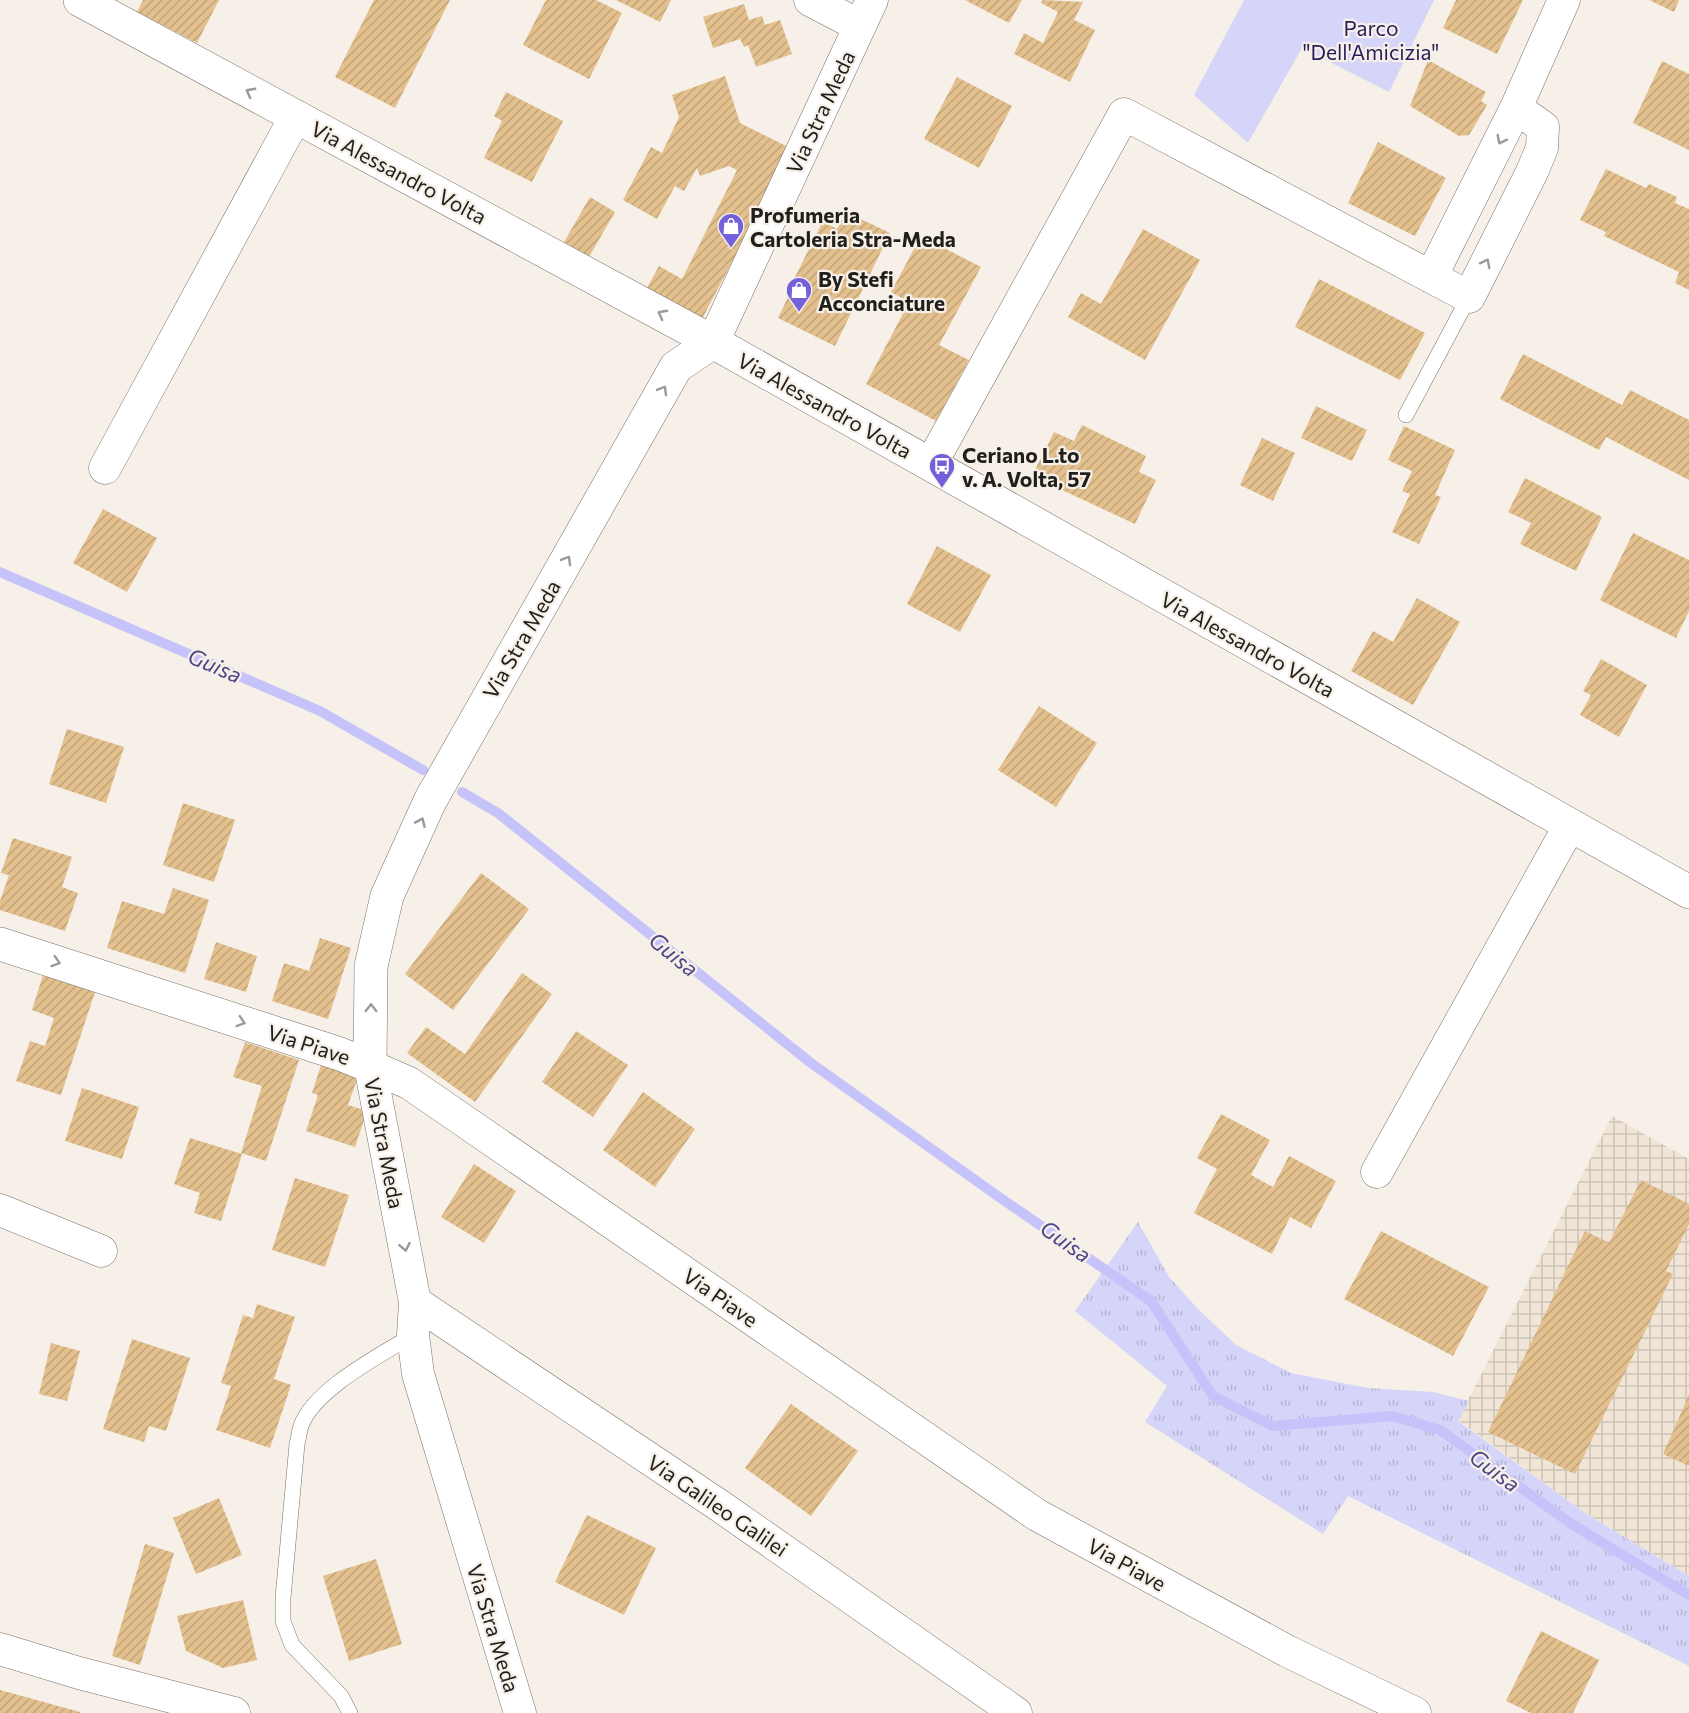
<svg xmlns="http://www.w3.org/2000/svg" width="1689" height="1713" font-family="Commissioner,sans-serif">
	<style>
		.industrial { fill: url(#industrial-grid) }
		.grass { fill: url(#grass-tufts) }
		.green { fill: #d5d4f9 }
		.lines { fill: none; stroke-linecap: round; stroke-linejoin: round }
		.stream { stroke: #c5c3fa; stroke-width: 10 }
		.building { fill: url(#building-hatch) }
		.service-casing { stroke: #78726b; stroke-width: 16 }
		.minor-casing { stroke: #78726b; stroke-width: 33 }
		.tertiary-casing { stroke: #78726b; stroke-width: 34 }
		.service { stroke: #fff; stroke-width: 15 }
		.minor { stroke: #fff; stroke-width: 32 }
		.tertiary { stroke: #fff; stroke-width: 33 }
		.oneway { stroke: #9b9a98 }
		.labels { text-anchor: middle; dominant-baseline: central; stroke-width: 4.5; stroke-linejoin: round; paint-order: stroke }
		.park-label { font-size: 21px; fill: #281c5a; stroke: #f7f0e8 }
		.street-label { font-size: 21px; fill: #211f1b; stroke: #f7f0e8 }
		.poi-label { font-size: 21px; font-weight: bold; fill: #211f1b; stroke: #f7f0e8; text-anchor: start }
		.water-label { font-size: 22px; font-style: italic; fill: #4d4688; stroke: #f7f0e8 }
	</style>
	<defs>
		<pattern id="industrial-grid" width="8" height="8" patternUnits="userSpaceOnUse" patternTransform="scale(1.5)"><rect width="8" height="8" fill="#f0e5d6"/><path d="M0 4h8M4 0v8" fill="none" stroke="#cec4b7"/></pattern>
		<pattern id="grass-tufts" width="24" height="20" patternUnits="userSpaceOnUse" patternTransform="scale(1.5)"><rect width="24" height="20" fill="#d5d4f9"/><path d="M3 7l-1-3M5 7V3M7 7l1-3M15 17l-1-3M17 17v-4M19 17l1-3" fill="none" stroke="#b7b6d5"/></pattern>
		<pattern id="building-hatch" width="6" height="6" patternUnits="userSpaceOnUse" patternTransform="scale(1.5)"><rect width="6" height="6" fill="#e3c08e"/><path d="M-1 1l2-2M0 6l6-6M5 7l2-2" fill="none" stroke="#c2a57a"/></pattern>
	</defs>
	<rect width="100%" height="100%" fill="#f7f0e8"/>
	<path class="industrial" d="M1612,1116L1689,1159V1576L1588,1515L1458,1420Z"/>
	<path class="grass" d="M1138,1222L1169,1277L1198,1309L1236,1345L1291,1373L1368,1388L1433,1392L1469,1401L1458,1421L1588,1515L1689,1576V1666L1348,1496L1323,1534L1145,1422L1167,1386L1075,1311Z"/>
	<path class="green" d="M1244,0H1434L1389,92L1302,48L1248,143L1194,95Z"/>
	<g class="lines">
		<path class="stream" d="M0,572L320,711L423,770
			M462,792L498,813L811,1063L999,1197L1151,1301L1213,1396L1273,1426L1392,1416L1440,1430L1573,1525L1689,1595"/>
	</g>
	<path class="building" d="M143,0H219L197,43L137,12Z
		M374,0H450L395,108L335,77Z
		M546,0H596L622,13L589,79L523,45Z
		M616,0H671L660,22Z
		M965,0H1022L1009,23Z
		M1043,0L1083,2L1074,20L1095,30L1070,82L1014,54L1024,33L1043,43L1058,12L1041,3Z
		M1456,0H1523L1497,54L1443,28Z
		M1649,0H1679L1674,12Z
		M744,4L749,20L762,16L765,25L780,20L792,54L756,67L748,45L744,47L740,39L713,48L703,17Z
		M1428,60L1486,92L1481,101L1487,105L1469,135L1459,136L1410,106Z
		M1662,61L1689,74V150L1633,123Z
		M725,76L740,123L788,147L752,224L702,319L647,288L659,266L682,279L737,170L729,166L700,176L697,168L684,191L675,186L657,219L623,200L651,147L662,153L679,117L672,95Z
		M957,77L1012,106L979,168L924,139Z
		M506,92L563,121L532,182L484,158L502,121L494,116Z
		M1378,142L1446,178L1415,236L1348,203Z
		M1606,169L1646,188L1649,184L1677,197L1675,203L1689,209V290L1675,283L1679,272L1604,236L1606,232L1580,220Z
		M590,197L615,212L589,257L564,242Z
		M846,212L890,233L835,346L778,318L791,291L789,289L823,221L837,229Z
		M1143,229L1200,260L1145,360L1068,317L1081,293L1101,304Z
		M921,236L981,267L939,345L969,360L936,421L866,384L909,302L891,292Z
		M1319,279L1425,333L1400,380L1295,327Z
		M1523,354L1622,405L1630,390L1689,420V480L1606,437L1599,450L1500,399Z
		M1316,406L1367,430L1352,461L1301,438Z
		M1082,425L1146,456L1139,472L1156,480L1135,524L1032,476L1054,432L1074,441Z
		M1404,426L1455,450L1435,495L1441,497L1419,544L1392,532L1410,494L1402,491L1412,471L1388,460Z
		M1262,438L1295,453L1273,501L1240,485Z
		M1525,478L1602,517L1576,571L1520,544L1531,523L1508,512Z
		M103,509L157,538L127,592L73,563Z
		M1633,533L1689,560V611L1676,638L1600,600Z
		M937,546L991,575L960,632L907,604Z
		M1417,598L1460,622L1413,705L1351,671L1373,631L1393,642Z
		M1601,659L1647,685L1619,737L1580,715L1591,695L1583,691Z
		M1039,706L1097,743L1056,807L998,770Z
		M67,729L124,747L106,803L49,784Z
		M183,803L235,820L214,882L163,865Z
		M13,838L72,857L62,887L78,893L65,931L0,910V901L9,875L1,873Z
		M481,873L529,909L453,1010L405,974Z
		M173,888L209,900L185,973L107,948L122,901L164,914Z
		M320,938L351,948L328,1019L272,1001L284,963L309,971Z
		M216,942L257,956L246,992L204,979Z
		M522,973L552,994L475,1102L407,1053L426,1027L465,1054Z
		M43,975L95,992L61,1095L16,1081L30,1041L45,1046L54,1018L32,1010Z
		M576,1031L628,1065L593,1117L542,1082Z
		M245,1042L299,1060L266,1161L241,1153L262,1086L233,1077Z
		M321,1065L358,1077L348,1105L367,1111L355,1147L306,1131L318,1095L312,1093Z
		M82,1088L139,1107L122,1159L65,1141Z
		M643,1092L695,1129L655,1187L603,1150Z
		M1221,1114L1270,1140L1251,1175L1273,1187L1289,1156L1336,1181L1311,1228L1290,1217L1272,1254L1194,1213L1217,1169L1197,1158Z
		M190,1138L242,1154L221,1221L194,1213L200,1193L174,1184Z
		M474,1164L516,1191L484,1243L441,1217Z
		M295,1178L349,1195L325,1267L272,1250Z
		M1641,1180L1689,1204V1224L1666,1271L1673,1274L1575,1474L1488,1432L1585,1231L1609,1243Z
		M1381,1231L1489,1287L1453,1356L1344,1299Z
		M257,1304L295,1317L274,1379L291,1385L270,1448L216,1430L231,1386L221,1383L243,1315L253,1318Z
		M132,1339L190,1358L166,1431L149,1426L144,1442L103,1429Z
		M51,1343L80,1351L67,1401L39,1394Z
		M1689,1395V1466L1663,1454Z
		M791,1404L858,1451L811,1516L745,1468Z
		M219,1498L242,1555L196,1574L173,1518Z
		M587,1515L656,1548L624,1615L555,1582Z
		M145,1544L174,1553L140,1665L112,1656Z
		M376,1559L402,1644L349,1661L323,1576Z
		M243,1600L257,1660L223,1668L186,1651L177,1616Z
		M1541,1631L1599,1660L1573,1713H1531L1506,1701Z
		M0,1690L80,1712V1713H0Z"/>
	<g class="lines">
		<g class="service-casing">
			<path id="service" d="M1406,415L1469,297
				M350,1713L341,1696L292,1645L283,1621V1598L297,1444C299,1438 299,1431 301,1426C314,1389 381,1355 413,1335"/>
		</g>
		<g class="minor-casing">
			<path id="minor" d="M810,0L860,26
				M1516,108L1564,0
				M713,342L872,0
				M931,464L1124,114C1239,175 1354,236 1469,297L1532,172L1542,148L1543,127L1516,108L1431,277
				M105,468L296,116
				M370,1066L409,1083L1037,1515L1287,1651L1415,1713
				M370,1066L415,1302L413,1335L418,1374L520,1713
				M1377,1172L1570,825
				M0,1210L101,1251
				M415,1302L720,1506L1016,1713
				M0,1649L79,1673L234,1713"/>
		</g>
		<g class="tertiary-casing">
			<path id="tertiary" d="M80,0L713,342L1689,892
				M0,944L340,1054L370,1066L371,966L387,896L430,801L676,367L713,342"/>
		</g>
		<use href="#service" class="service"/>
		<use href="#minor" class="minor"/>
		<use href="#tertiary" class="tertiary"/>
	</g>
	<defs><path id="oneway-chevron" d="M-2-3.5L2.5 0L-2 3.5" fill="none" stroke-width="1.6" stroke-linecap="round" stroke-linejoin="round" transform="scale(1.5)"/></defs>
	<g class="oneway">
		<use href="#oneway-chevron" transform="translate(250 92) rotate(-152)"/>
		<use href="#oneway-chevron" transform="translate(1501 140) rotate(117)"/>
		<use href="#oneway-chevron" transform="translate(1486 263) rotate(-63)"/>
		<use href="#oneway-chevron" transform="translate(662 314) rotate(-152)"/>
		<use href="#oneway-chevron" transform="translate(663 390) rotate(-60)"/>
		<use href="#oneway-chevron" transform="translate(567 560) rotate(-60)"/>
		<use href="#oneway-chevron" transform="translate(421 822) rotate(-66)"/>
		<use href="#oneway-chevron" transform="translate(56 962) rotate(18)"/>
		<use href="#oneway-chevron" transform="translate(371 1008) rotate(-90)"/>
		<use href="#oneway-chevron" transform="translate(241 1022) rotate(18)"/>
		<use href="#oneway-chevron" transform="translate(405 1247) rotate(79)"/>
	</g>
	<defs>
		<g id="shop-pin" transform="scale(1.35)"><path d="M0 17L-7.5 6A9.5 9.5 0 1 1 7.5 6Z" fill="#7360da" stroke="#f7f0e8"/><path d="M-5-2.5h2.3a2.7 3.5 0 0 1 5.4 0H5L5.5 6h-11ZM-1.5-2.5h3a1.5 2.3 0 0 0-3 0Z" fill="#fff"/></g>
		<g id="bus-pin" transform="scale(1.35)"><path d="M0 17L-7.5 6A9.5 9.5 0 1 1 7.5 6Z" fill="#7360da" stroke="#f7f0e8"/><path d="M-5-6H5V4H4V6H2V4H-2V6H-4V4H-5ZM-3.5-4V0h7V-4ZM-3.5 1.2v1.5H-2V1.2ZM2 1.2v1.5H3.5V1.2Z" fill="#fff"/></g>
	</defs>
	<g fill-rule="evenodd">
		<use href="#shop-pin" x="731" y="226"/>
		<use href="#shop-pin" x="799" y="290"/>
		<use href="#bus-pin" x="942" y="466"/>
	</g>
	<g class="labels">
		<g class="park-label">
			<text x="1371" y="27">Parco<tspan x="1371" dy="24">"Dell'Amicizia"</tspan></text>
		</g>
		<g class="street-label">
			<text transform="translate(820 112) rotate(-65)">Via Stra Meda</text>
			<text transform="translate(399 172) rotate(28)">Via Alessandro Volta</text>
			<text transform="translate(825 405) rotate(29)">Via Alessandro Volta</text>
			<text transform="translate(521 639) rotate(-60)">Via Stra Meda</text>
			<text transform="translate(1248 644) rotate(29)">Via Alessandro Volta</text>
			<text transform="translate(309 1044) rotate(18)">Via Piave</text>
			<text transform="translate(385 1143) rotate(79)">Via Stra Meda</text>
			<text transform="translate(721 1297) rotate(35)">Via Piave</text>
			<text transform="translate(718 1505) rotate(34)">Via Galileo Galilei</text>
			<text transform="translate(1127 1564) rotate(29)">Via Piave</text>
			<text transform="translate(494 1628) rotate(73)">Via Stra Meda</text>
		</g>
		<g class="poi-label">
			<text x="750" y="214">Profumeria<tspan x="750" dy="24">Cartoleria Stra-Meda</tspan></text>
			<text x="818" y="278">By Stefi<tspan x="818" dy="24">Acconciature</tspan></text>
			<text x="962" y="454">Ceriano L.to<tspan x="962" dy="24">v. A. Volta, 57</tspan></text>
		</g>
		<g class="water-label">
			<text transform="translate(215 665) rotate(23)">Guisa</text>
			<text transform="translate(674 954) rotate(39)">Guisa</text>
			<text transform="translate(1066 1241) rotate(35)">Guisa</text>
			<text transform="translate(1495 1470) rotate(36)">Guisa</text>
		</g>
	</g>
</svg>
